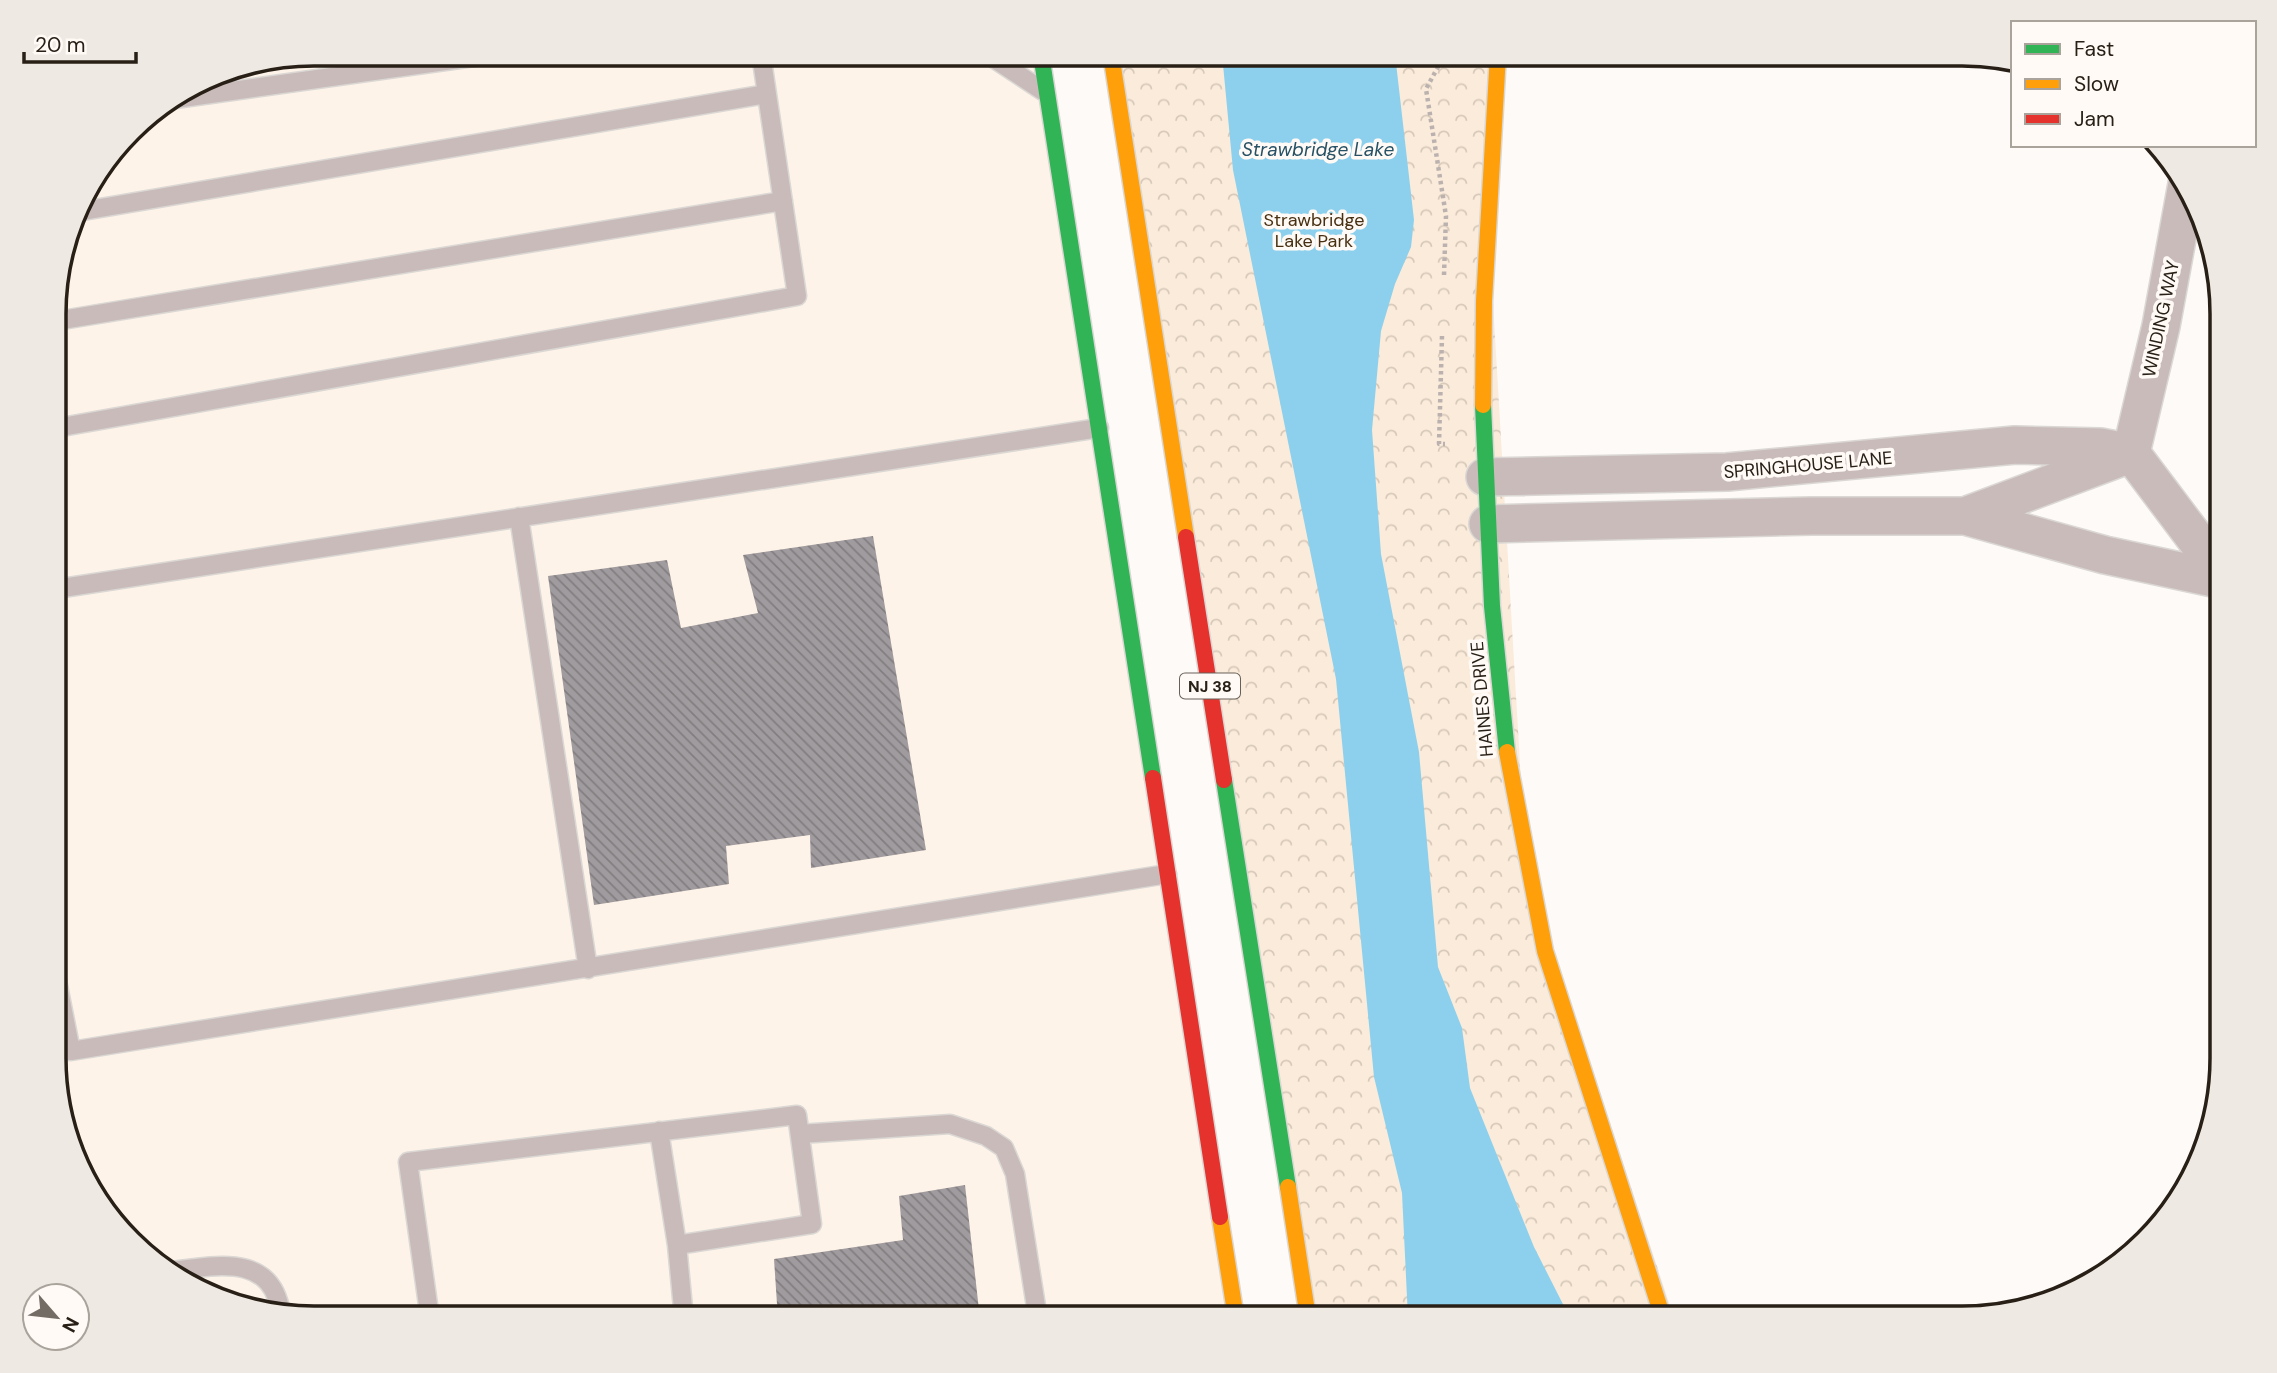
<svg xmlns="http://www.w3.org/2000/svg" width="2277" height="1373" font-family="'DM Sans',sans-serif">
	<style>
		.built { fill: #fef3e8 }
		.park { fill: url(#park-crowns) }
		.water { fill: #8dd0ed }
		.building { fill: url(#building-back-hatch) }
		.lines { fill: none; stroke-linecap: round; stroke-linejoin: round }
		.lane-casing { stroke: #dad7d4; stroke-width: 21 }
		.street-casing { stroke: #dad7d4; stroke-width: 40 }
		.fast-casing { stroke: #dad7d4; stroke-width: 19 }
		.slow-casing { stroke: #dad7d4; stroke-width: 19 }
		.jam-casing { stroke: #dad7d4; stroke-width: 19 }
		.path { stroke: #bbb2b0; stroke-width: 4.5; stroke-dasharray: 3.5 3.5; stroke-linecap: butt }
		.lane { stroke: #c8bbb9; stroke-width: 18 }
		.street { stroke: #c8bbb9; stroke-width: 37 }
		.fast { stroke: #30b455; stroke-width: 16 }
		.slow { stroke: #ff9f0a; stroke-width: 16 }
		.jam { stroke: #e5322d; stroke-width: 16 }
		.labels { text-anchor: middle; dominant-baseline: central; stroke-width: 7; stroke-linejoin: round; paint-order: stroke }
		.shield { fill: #fffaf5; stroke: #68615a; stroke-width: 2 }
		.shield-label { font-size: 16px; font-weight: bold; fill: #282017 }
		.park-label { font-size: 18px; fill: #472f11; stroke: #fffaf5 }
		.street-label { font-size: 18px; fill: #282017; stroke: #fffaf5 }
		.water-label { font-size: 19px; font-style: italic; fill: #275164; stroke: #fffaf5 }
		.rim { fill: none; stroke: #282017; stroke-width: 3.5 }
	</style>
	<defs>
		<pattern id="park-crowns" width="20" height="18" patternUnits="userSpaceOnUse" patternTransform="scale(1.75)"><rect width="20" height="18" fill="#fbebda"/><path d="M2 6a3 3 0 1 1 6 0M12 15a3 3 0 1 1 6 0" fill="none" stroke="#d7c9ba"/></pattern>
		<pattern id="building-back-hatch" width="6" height="6" patternUnits="userSpaceOnUse" patternTransform="scale(1.75)"><rect width="6" height="6" fill="#a09b9e"/><path d="M-1 5l2 2M0 0l6 6M5-1l2 2" fill="none" stroke="#827e80"/></pattern>
	</defs>
	<rect width="100%" height="100%" fill="#fdfaf7"/>
	<path class="built" d="M315,54H1041L1236,1318L314,1319L247,1310L184,1284L98,1203L56,1092V281L81,199L143,119L215,74Z"/>
	<path class="park" d="M1111,54H1504L1488,217L1526,867L1674,1318H1308Z"/>
	<path class="water" d="M1222,54H1395L1414,220L1411,247L1395,284L1381,331L1372,430L1381,554L1419,752L1438,967L1462,1028L1470,1088L1534,1247L1570,1318H1408L1402,1193L1374,1077L1336,679L1233,170Z"/>
	<path class="building" d="M873,536L926,850L811,868L810,835L726,846L729,884L594,905L548,576L667,560L681,628L758,613L743,555Z
		M965,1185L980,1319H778L774,1259L903,1240L899,1196Z"/>
	<g class="lines">
		<g class="lane-casing">
			<path id="lane" d="M987,54L1043,91
				M175,99L495,54
				M77,212L766,94
				M56,321L783,201
				M56,428L797,296L761,54
				M519,517L588,969
				M56,589L1099,428
				M56,976L71,1051L1167,874
				M659,1131L677,1245
				M800,1134L950,1124L986,1136L1004,1148L1015,1174L1038,1319
				M170,1271C216,1266 272,1252 281,1314
				M430,1319L408,1162L797,1115L812,1224L677,1245L684,1319"/>
		</g>
		<g class="street-casing">
			<path id="street" d="M2131,453L2161,326L2187,184
				M1485,477L1727,472L2015,445L2100,447L2131,453L2222,574
				M1965,516L2130,454
				M1488,524L1811,516H1965L2105,555L2222,580"/>
		</g>
		<g class="fast-casing">
			<path id="fast" d="M1041,54L1153,778
				M1483,405L1492,606L1507,752
				M1224,780L1288,1187"/>
		</g>
		<g class="slow-casing">
			<path id="slow" d="M1111,54L1186,537
				M1483,405L1484,301L1498,54
				M1507,752L1545,951L1663,1318
				M1288,1187L1308,1318
				M1220,1217L1236,1318"/>
		</g>
		<g class="jam-casing">
			<path id="jam" d="M1186,537L1224,780
				M1153,778L1220,1217"/>
		</g>
		<path class="path" d="M1444,275L1446,216L1426,89L1445,54
			M1442,336L1439,444H1445"/>
		<use href="#lane" class="lane"/>
		<use href="#street" class="street"/>
		<use href="#fast" class="fast"/>
		<use href="#slow" class="slow"/>
		<use href="#jam" class="jam"/>
	</g>
	<g class="labels">
		<rect class="shield" x="1180" y="673.5" width="60" height="25" rx="5"/>
		<g class="shield-label">
			<text x="1210" y="686">NJ 38</text>
		</g>
		<g class="park-label">
			<text x="1314" y="220">Strawbridge<tspan x="1314" dy="21">Lake Park</tspan></text>
		</g>
		<g class="street-label">
			<text transform="translate(2161 319) rotate(-78)">WINDING WAY</text>
			<text transform="translate(1808 465) rotate(-5)">SPRINGHOUSE LANE</text>
			<text transform="translate(1482 699) rotate(-95)">HAINES DRIVE</text>
		</g>
		<g class="water-label">
			<text x="1318" y="149">Strawbridge Lake</text>
		</g>
	</g>
	<path d="M0 0H2277V1373H0ZM314 66H1962A248 248 0 0 1 2210 314V1058A248 248 0 0 1 1962 1306H314A248 248 0 0 1 66 1058V314A248 248 0 0 1 314 66Z" fill="#eee9e3" fill-rule="evenodd"/>
	<path class="rim" d="M314 66H1962A248 248 0 0 1 2210 314V1058A248 248 0 0 1 1962 1306H314A248 248 0 0 1 66 1058V314A248 248 0 0 1 314 66Z"/>
	<rect x="2011" y="21" width="245" height="126" fill="#fffaf5" stroke="#a9a39c" stroke-width="2"/>
	<rect x="2025" y="44" width="35" height="10" fill="#30b455" stroke="#a9a39c" stroke-width="2"/>
	<text x="2074" y="56" font-size="21" fill="#282017">Fast</text>
	<rect x="2025" y="79" width="35" height="10" fill="#ff9f0a" stroke="#a9a39c" stroke-width="2"/>
	<text x="2074" y="91" font-size="21" fill="#282017">Slow</text>
	<rect x="2025" y="114" width="35" height="10" fill="#e5322d" stroke="#a9a39c" stroke-width="2"/>
	<text x="2074" y="126" font-size="21" fill="#282017">Jam</text>
	<g transform="translate(56 1317) rotate(118)"><circle r="33" fill="#fffaf5" stroke="#a9a39c" stroke-width="2"/>
	<path d="M0-5L12 26L0 18L-12 26Z" fill="#736c65"/>
	<text y="-10" font-size="19" font-weight="bold" text-anchor="middle" fill="#282017">N</text>
	</g>
	<path d="M24 52v10h112v-10" fill="none" stroke="#282017" stroke-width="3.5"/>
	<text x="35" y="52" font-size="21" fill="#282017" stroke="#fffaf5" stroke-width="5" paint-order="stroke">20 m</text>
</svg>
